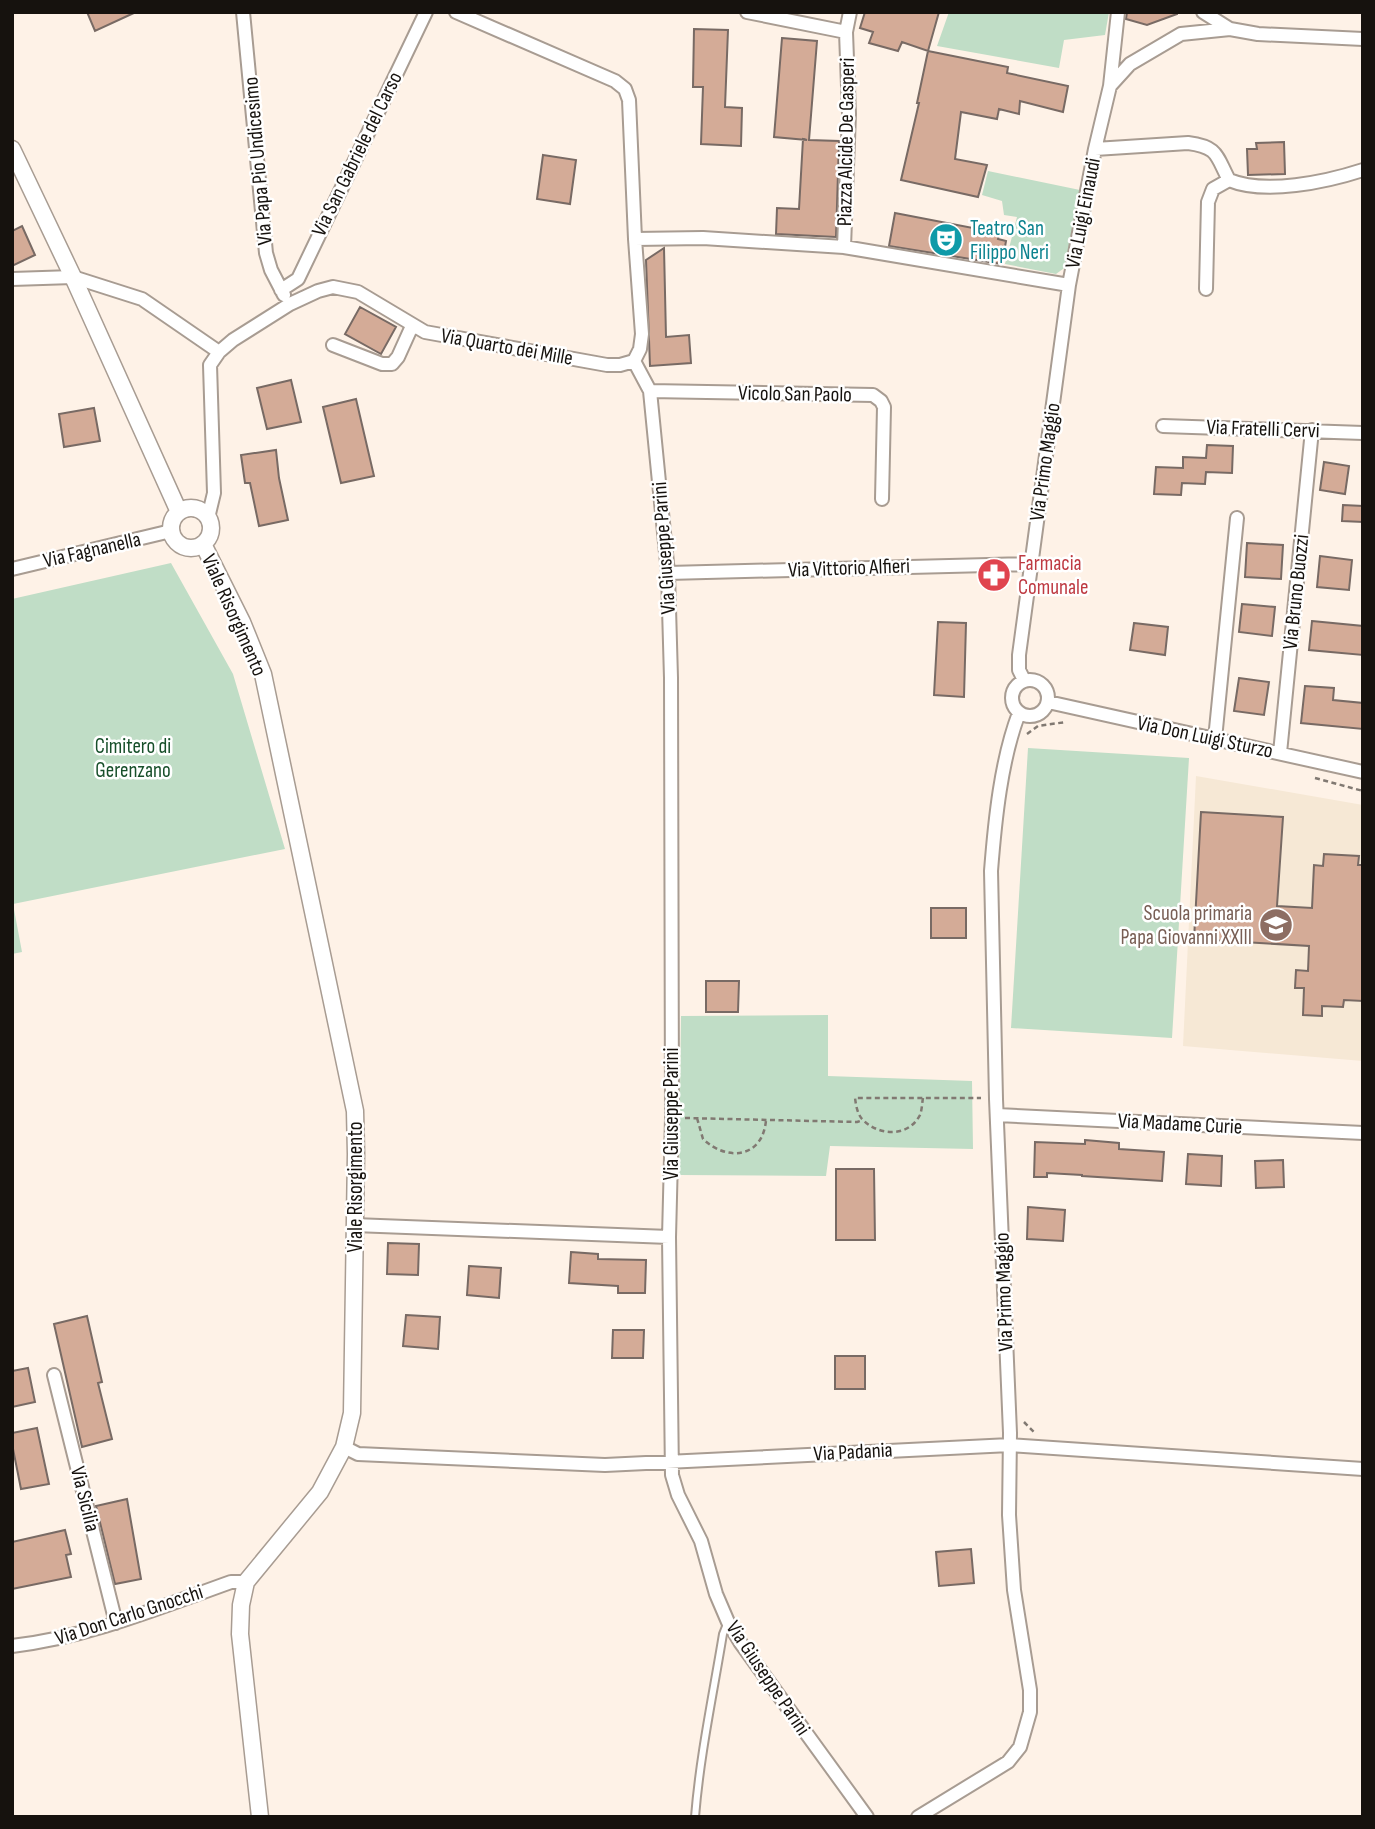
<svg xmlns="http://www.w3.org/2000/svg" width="1375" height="1829" font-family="'Sofia Sans Condensed',sans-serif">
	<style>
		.education { fill: #f6e8d5 }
		.green { fill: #c0ddc6 }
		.building { fill: #d4ab97; stroke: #786a64; stroke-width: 2 }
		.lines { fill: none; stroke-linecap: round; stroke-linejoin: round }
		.service-casing { stroke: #a89c92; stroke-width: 10 }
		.minor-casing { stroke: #a89c92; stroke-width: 16 }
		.tertiary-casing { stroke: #a89c92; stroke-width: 19 }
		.path { stroke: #817972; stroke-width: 2.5; stroke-dasharray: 5 3.5; stroke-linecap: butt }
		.service { stroke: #fff; stroke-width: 6 }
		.minor { stroke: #fff; stroke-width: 12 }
		.tertiary { stroke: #fff; stroke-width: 16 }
		.labels { text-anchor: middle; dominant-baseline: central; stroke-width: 5; stroke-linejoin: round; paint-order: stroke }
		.street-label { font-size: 21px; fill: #16120e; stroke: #fff }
		.culture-label { font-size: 21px; fill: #0d838f; stroke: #fff; text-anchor: start }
		.health-label { font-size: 21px; fill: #be3a42; stroke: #fff; text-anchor: start }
		.park-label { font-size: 21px; fill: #174f2a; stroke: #fff }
		.education-label { font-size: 21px; fill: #785e54; stroke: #fff; text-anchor: end }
	</style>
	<rect width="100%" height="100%" fill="#fef2e7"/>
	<path class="education" d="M1196,776L1363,805V1061L1183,1046Z"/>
	<path class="green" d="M949,12H1109L1105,35L1064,40L1059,68L937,46Z
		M988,171L1080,190L1067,266L1056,274L1005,264L1017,217L1004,215L1002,201L982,195Z
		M171,563L233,674L285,849L13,904L22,952L12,954V599Z
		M1028,748L1189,758L1172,1038L1011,1028Z
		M828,1015V1076L972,1081L973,1149L830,1146L826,1176L679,1175L681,1016Z"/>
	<path class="building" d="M87,12H136L95,31Z
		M865,12H939L928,51L902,42L898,51L869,43L873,32L860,28Z
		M1127,12H1177V14L1147,25L1126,19Z
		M694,29L728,30L725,107L742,108L741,146L701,144L703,87H693Z
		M782,38L817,41L809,140L839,141L836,237L776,234L777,208L799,209L803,139L807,140L774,137Z
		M928,51L1008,67L1007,73L1068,86L1063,112L1020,101L1019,114L999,109L997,119L961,112L955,159L987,165L978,197L901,180L919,103H917Z
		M1284,142L1285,174L1248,175L1247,149H1257L1256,143Z
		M543,155L576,160L570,204L537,199Z
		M895,213L999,233L998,239L1006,241L1002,264L889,246Z
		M22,226L35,255L12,266V231Z
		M664,248L666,337L689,335L691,363L650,366L646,260Z
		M360,307L396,327L381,354L345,334Z
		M291,380L301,422L267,429L257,388Z
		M356,399L374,476L341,483L323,407Z
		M94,408L100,441L64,447L59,414Z
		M1207,445L1233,446L1232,473L1206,472L1205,484L1182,483L1181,495L1154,494L1156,467L1183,468V457L1206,458Z
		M276,450L279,478L288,520L259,526L250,483H245L241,455Z
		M1324,462L1349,466L1345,494L1320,490Z
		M1343,505L1363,506V522L1342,521Z
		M1247,543L1283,545L1281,579L1245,577Z
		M1320,556L1352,560L1349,590L1317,587Z
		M1242,604L1275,607L1272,636L1239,632Z
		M1312,621L1363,626V655L1309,650Z
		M938,622L966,623L964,697L934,695Z
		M1134,623L1168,627L1165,655L1130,650Z
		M1239,678L1269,682L1264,715L1234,711Z
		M1305,686L1334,688L1333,700L1363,703V729L1301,723Z
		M1201,812L1283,817L1277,906L1312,908L1314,865L1323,866L1324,854L1359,856L1358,865H1363V1001L1344,1000L1343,1007L1322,1006V1016L1303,1015L1304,988H1295L1296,970L1308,971L1309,946L1194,939Z
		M931,908H966V938H931Z
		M706,981H739L738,1012H706Z
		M1085,1140L1119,1143V1149L1164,1152L1162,1181L1082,1176V1175L1047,1173V1177H1034L1035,1142L1085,1144Z
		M1188,1154L1222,1156L1221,1186L1186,1184Z
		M1283,1160L1284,1187L1256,1188L1255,1161Z
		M836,1169H874L875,1240H836Z
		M1028,1207L1065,1210L1063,1241L1027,1239Z
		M388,1243L419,1244L418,1275L387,1274Z
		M571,1252L598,1254V1259L646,1260L645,1293H618V1286L569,1283Z
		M469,1266L501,1268L499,1298L467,1295Z
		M406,1315L440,1317L438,1349L403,1346Z
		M87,1316L102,1382L98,1383L112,1439L82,1447L54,1324Z
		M613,1330H644L643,1358H612Z
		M835,1356H865V1389H835Z
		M28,1368L35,1402L12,1407V1371Z
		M37,1428L49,1484L21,1489L12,1444V1433Z
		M127,1499L141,1579L115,1584L96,1506Z
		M65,1530L71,1554L66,1555L71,1577L12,1589V1542Z
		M971,1549L974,1583L939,1586L936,1552Z"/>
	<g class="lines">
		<g class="service-casing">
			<path id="service" d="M695,1817C700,1755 713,1695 723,1634L727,1624"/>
		</g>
		<g class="minor-casing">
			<path id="minor" d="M243,12L266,253L271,270L284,295
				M747,12L846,32
				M1203,12L1230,29
				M1110,86L1130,64L1181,34L1230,29L1258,34L1363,39
				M1095,149L1188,143C1219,147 1216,156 1229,180C1265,195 1326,182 1363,170
				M635,239L703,238L844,247L1069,285
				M844,247L849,114L846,32L850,12
				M12,279L73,277L142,299L219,352
				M1206,289L1208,202L1213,189L1229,180
				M281,290L298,279L426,12
				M333,345L382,364H392L398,357L412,326
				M634,361L650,391L668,573L671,678L672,1118L669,1237L672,1475L678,1495L701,1541L716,1594L728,1622L740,1642L867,1817
				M650,391L873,395L881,401L884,407L882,499
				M1163,426L1363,433
				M208,518L214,493L210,365L219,352L233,340L290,304L318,291L333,287L358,292L425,332L607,365H620L634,361L640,349L642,334L635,239L629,100L625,89L615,81L456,12
				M12,569L171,531
				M668,573L1031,564
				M1012 698a18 18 0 1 1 36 0a18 18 0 1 1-36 0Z
				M1024,680L1019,670V655L1069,285L1095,149L1110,86L1118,12
				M1048,702L1363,772
				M1215,739L1237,518
				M1280,753L1312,430
				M997,1115L1363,1133
				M354,1225L669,1237
				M54,1375L116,1623
				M344,1447L358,1454L605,1465L1010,1445L1363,1469
				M12,1646C89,1637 158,1608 231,1582H246
				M918,1817L1008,1762L1020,1747L1030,1712V1690L1014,1590L1009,1515L1010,1433L996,1099L991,871C995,820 1001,760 1019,713"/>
		</g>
		<g class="tertiary-casing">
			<path id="tertiary" d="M12,149L73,277L179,512
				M171 528a20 20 0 1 1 40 0a20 20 0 1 1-40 0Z
				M203,544L242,622L263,674L355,1111L356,1154L352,1413L344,1447L320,1492L246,1582L241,1605L240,1634L260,1817"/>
		</g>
		<path class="path" d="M1027,734L1038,726L1066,722
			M1315,778L1363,791
			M923,1098C922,1103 922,1110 920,1115C908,1138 878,1136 862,1119C857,1113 856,1105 855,1098H981
			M685,1118L857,1122L863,1120
			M697,1118L703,1139C727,1162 763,1158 766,1120
			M1024,1422L1034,1432"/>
		<use href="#service" class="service"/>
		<use href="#minor" class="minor"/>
		<use href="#tertiary" class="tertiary"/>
	</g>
	<defs>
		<g id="theatre-disc" transform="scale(1.75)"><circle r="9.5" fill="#0f9aa8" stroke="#fff"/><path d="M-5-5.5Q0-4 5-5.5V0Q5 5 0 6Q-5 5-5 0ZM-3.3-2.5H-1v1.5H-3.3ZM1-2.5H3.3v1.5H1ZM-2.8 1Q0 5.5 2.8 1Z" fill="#fff"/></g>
		<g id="pharmacy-disc" transform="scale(1.75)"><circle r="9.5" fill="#e0444e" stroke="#fff"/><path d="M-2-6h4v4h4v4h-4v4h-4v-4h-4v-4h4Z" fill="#fff"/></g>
		<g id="school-disc" transform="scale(1.75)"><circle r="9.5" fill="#8d6e63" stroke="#fff"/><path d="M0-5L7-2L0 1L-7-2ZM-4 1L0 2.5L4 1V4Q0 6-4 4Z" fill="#fff"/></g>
	</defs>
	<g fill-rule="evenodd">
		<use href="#theatre-disc" x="946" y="240"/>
		<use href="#pharmacy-disc" x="994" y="575"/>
		<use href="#school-disc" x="1276" y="925"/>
	</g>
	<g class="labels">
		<g class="street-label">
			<text transform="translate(846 142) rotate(-89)">Piazza Alcide De Gasperi</text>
			<text transform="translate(357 154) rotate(-64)">Via San Gabriele del Carso</text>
			<text transform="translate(258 161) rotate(-95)">Via Papa Pio Undicesimo</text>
			<text transform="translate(1083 213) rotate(-79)">Via Luigi Einaudi</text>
			<text transform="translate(507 347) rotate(10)">Via Quarto dei Mille</text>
			<text transform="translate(795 394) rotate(1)">Vicolo San Paolo</text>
			<text transform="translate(1263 429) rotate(2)">Via Fratelli Cervi</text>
			<text transform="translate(1045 462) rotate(-82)">Via Primo Maggio</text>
			<text transform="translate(664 548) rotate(-94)">Via Giuseppe Parini</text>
			<text transform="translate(92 550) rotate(-13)">Via Fagnanella</text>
			<text transform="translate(849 568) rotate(-2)">Via Vittorio Alfieri</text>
			<text transform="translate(1296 592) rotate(-84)">Via Bruno Buozzi</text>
			<text transform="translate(234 615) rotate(66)">Viale Risorgimento</text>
			<text transform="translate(1205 737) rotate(12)">Via Don Luigi Sturzo</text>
			<text transform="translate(671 1114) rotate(-90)">Via Giuseppe Parini</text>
			<text transform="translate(1180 1124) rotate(3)">Via Madame Curie</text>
			<text transform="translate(355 1187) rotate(-90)">Viale Risorgimento</text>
			<text transform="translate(1004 1292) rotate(-92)">Via Primo Maggio</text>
			<text transform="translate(853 1452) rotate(-3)">Via Padania</text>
			<text transform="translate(85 1499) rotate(76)">Via Sicilia</text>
			<text transform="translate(129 1615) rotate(-18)">Via Don Carlo Gnocchi</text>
			<text transform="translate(768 1678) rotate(56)">Via Giuseppe Parini</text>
		</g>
		<g class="culture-label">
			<text x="970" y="228">Teatro San<tspan x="970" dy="24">Filippo Neri</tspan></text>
		</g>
		<g class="health-label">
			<text x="1018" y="563">Farmacia<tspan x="1018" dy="24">Comunale</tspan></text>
		</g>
		<g class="park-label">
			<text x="133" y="746">Cimitero di<tspan x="133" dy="24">Gerenzano</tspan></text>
		</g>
		<g class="education-label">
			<text x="1252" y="913">Scuola primaria<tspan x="1252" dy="24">Papa Giovanni XXIII</tspan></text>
		</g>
	</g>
	<rect width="1375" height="1829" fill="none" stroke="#16120e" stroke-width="28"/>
</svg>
